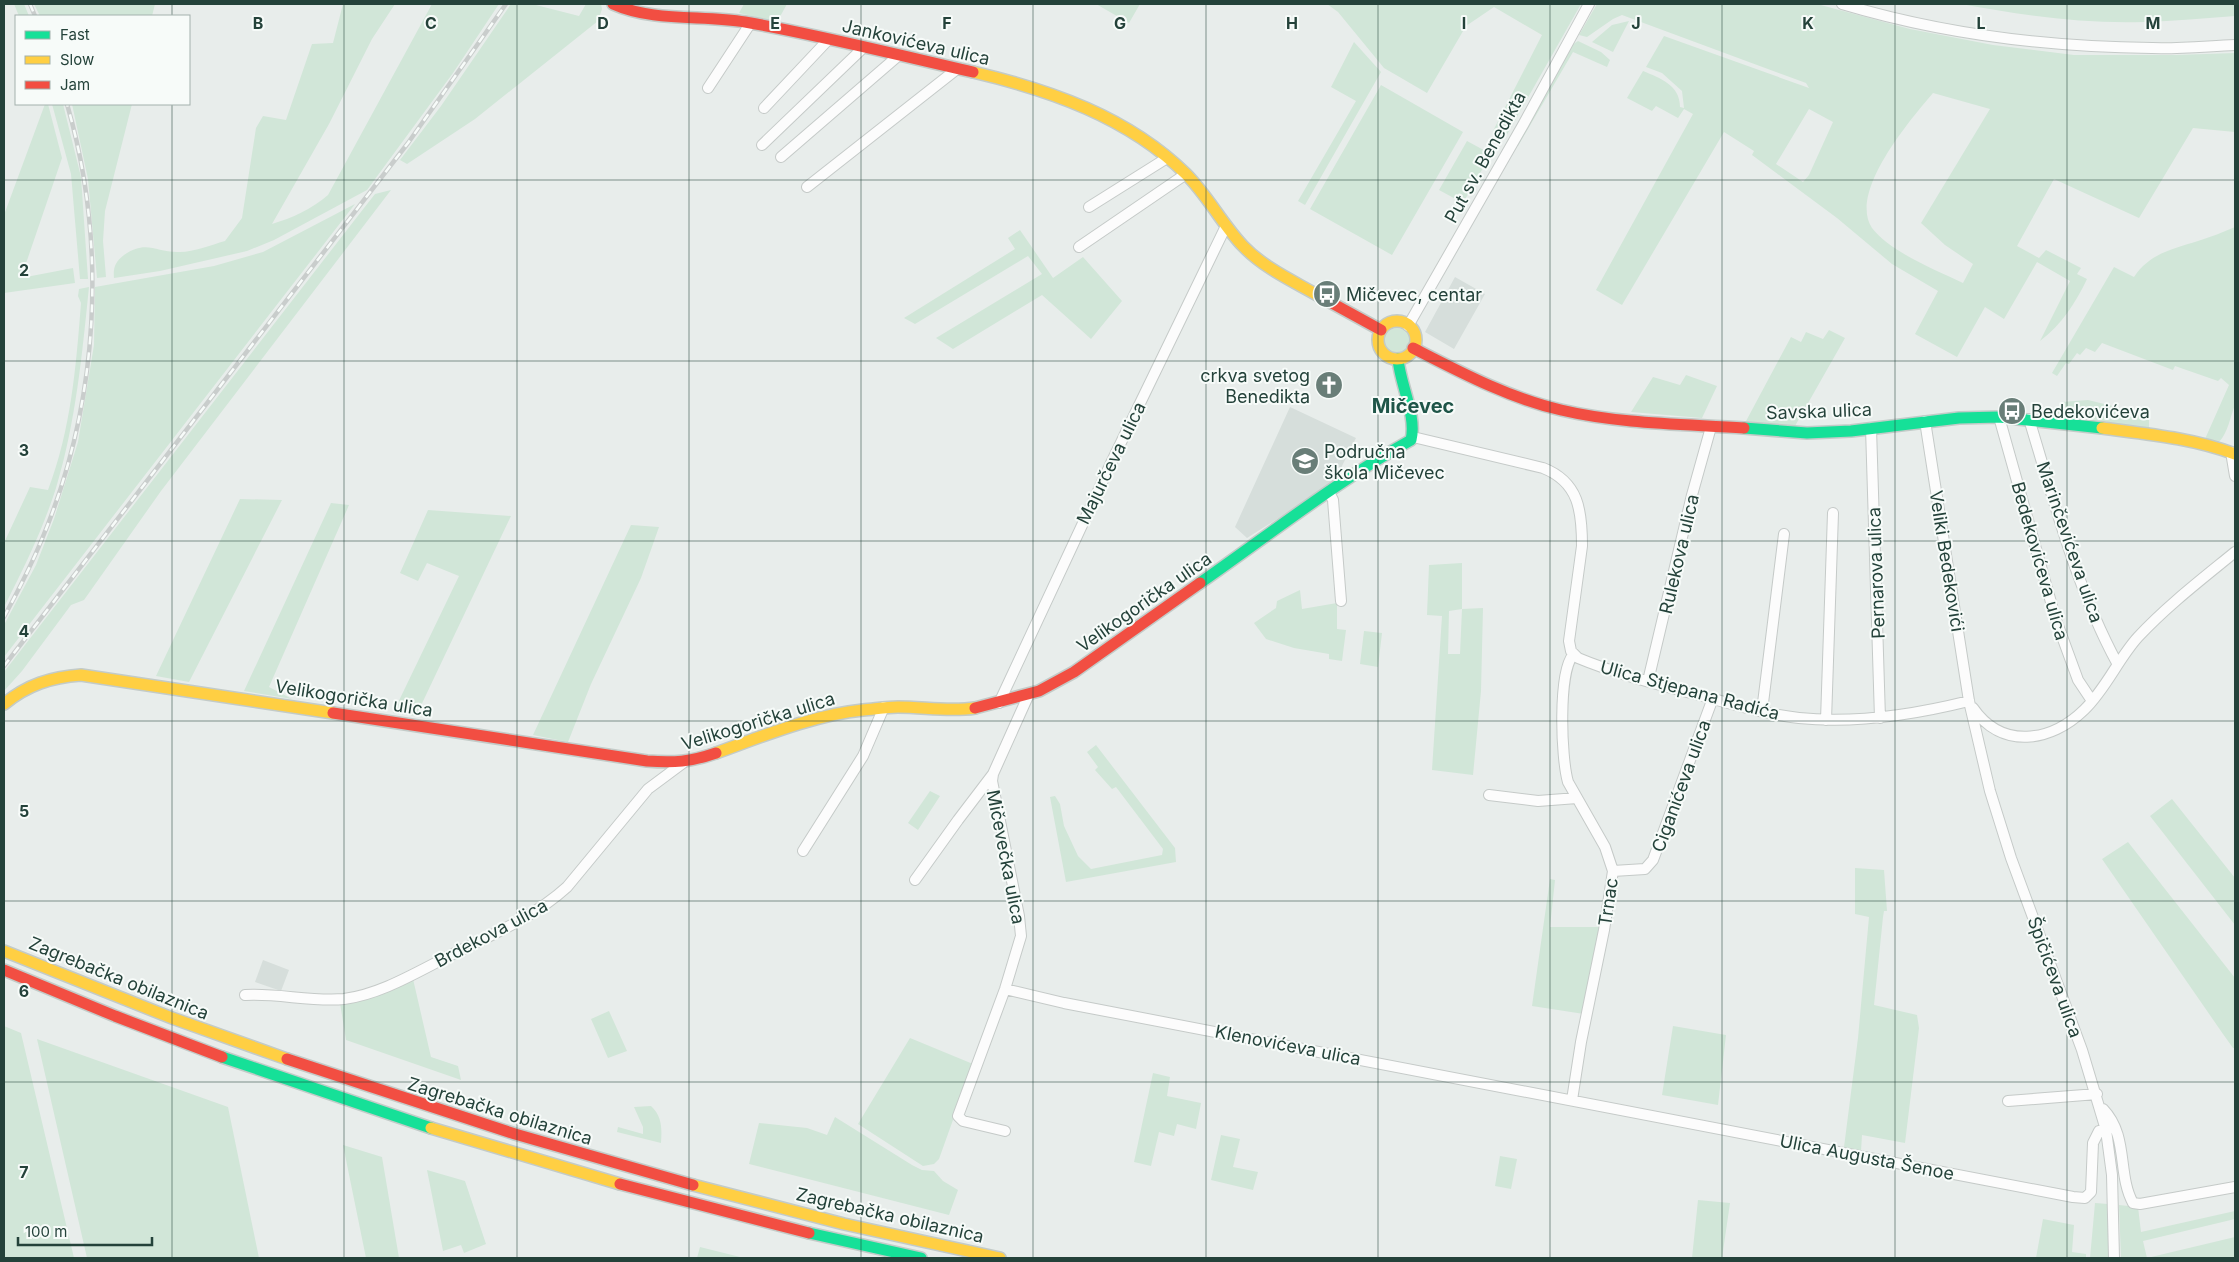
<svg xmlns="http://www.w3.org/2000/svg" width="2239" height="1262" font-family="Inter,sans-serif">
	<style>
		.built { fill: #d6dedb }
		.green { fill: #d1e6d8; fill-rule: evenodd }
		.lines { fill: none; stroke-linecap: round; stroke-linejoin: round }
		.street-casing { stroke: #c5cac8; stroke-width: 12 }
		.fast-casing { stroke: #c3cbc8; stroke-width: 14 }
		.slow-casing { stroke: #c3cbc8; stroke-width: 14 }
		.jam-casing { stroke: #c3cbc8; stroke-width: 14 }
		.street { stroke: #fcfcfc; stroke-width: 10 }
		.fast { stroke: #16e098; stroke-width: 11 }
		.slow { stroke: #ffcf43; stroke-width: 11 }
		.jam { stroke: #f24e42; stroke-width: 11 }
		.rail-casing { stroke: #c9cdcc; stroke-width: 4.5 }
		.rail { stroke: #f7fbf9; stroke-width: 2.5; stroke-dasharray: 8; stroke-linecap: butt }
		.grid { fill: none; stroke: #24423a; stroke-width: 1; stroke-opacity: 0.55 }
		.labels { text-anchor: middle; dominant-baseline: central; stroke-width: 4; stroke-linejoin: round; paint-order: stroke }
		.street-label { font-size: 18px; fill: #24423a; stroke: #f7fbf9 }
		.poi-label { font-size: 18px; fill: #24423a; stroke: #f7fbf9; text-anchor: start }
		.quarter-label { font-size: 20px; font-weight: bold; fill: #1f5548; stroke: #f7fbf9 }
		.grid-label { font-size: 16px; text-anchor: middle; font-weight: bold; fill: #24423a; stroke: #f7fbf9; stroke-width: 4; stroke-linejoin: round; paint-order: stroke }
	</style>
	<rect width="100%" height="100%" fill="#e8edeb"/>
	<path class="built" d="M1455,277L1485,294L1454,349L1425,332Z
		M1290,407L1356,438L1333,484L1247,538L1235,527Z
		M263,960L289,970L281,991L255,982Z"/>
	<path class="green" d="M14,4H24L29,16H19Z
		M34,4H155L152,16H40Z
		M343,4H395L372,39L329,124L272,224C292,218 312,209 328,195L432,4H499L453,73L367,190L274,240L247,251L160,271L114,278C113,268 115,262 124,255C147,239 156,253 180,252C194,252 211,245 225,241L242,218L256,128L263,116L286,120L312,44L333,43Z
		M511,4H532L579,16L586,4H601L602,9L598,21L475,119L407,164L400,160L441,106Z
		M744,4H787L777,22L739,13Z
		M1096,4H1140L1129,23Z
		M1327,4H1581L1505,138L1493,131L1542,35L1494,7L1466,26L1427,93L1384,68L1338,12Z
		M1597,4H1817L1910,29L1993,45L2074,55H2176L2235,53V132L2193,128L2139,218L2054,179L2017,246L2039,258L2046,250L2081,268L2077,274L2087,279C2075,304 2062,324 2040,341L2070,281L2037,262L2004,319L1985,307L1957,357L1915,334L1938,291L1892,264L1837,218L1752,155L1754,151L1724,132L1622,305L1596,290L1693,114L1684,109L1678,118L1656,106L1652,111L1627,98L1643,71C1660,78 1680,85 1680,107L1684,108L1682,91L1662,73L1646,67L1664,36L1809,88L1806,83L1622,15L1613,19L1587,37L1579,35ZM1933,93L1990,109L1921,223L1945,245L1973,264L1963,283C1936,270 1890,252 1872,228C1848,192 1911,119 1933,93ZM1809,109L1833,122L1809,175L1803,182L1776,164Z
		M1961,4H2235V16C2205,18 2174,21 2144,22C2082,24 2021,15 1961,4Z
		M1629,21L1613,52L1592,42L1612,25Z
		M1578,41L1601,52L1610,60L1607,67L1573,52L1518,146L1516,145L1572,45Z
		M1354,42L1381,72L1305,205L1298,201L1356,101L1331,87Z
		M1381,85L1463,132L1392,255L1310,209Z
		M45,104H48L62,158L21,278L73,268L75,283L4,293V215Z
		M52,104H63L81,177L88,279H80L71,174Z
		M72,104H132L105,211L103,241L106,277L97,278L88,179Z
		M1467,141L1491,154L1463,203L1439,190Z
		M391,190L161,491L84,600L71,605L22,671L4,691V672L364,208L375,194Z
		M355,204L4,657V625L36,565L54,519L78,442L94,345L95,287L214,266L263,252Z
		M2235,227V405C2230,417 2228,433 2219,442L2205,439L2229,385L2221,378L2218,381L2175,366L2173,370L2102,343L2095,352L2086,348L2080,355L2077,353L2069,364L2066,363L2057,376L2052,373L2114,267L2134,277C2150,253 2173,249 2198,241C2211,237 2223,232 2235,227Z
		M1020,230L1053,278L1083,257L1122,301L1091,339L1042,295L953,349L936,338L1042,274L1028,256L915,324L904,318L1015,249L1008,238Z
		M89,287C82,355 76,422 56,488C43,529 24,568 4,607V543L30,487L48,490C71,430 76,367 81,303L78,296L79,289Z
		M1384 341a13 13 0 1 1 26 0a13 13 0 1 1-26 0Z
		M1829,330L1845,338L1795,426L1745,423L1791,337L1801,342L1806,332L1823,339Z
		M1686,375L1717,386L1702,418L1631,412L1653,377L1680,385Z
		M2088,400L2145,414L2149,418V429L2055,413L2062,402Z
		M240,499L282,500L189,682L156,676Z
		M331,503L349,505L269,687L292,699L244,691Z
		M428,510L511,516L416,716L393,713L459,576L427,563L418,581L400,573Z
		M631,525L659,527L641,578L591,684L568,742L533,735Z
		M1462,563V609L1483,608L1481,691L1473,775L1432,770L1442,616L1427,615L1429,565ZM1462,609L1460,654H1448L1449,611Z
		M1300,590L1302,609L1337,603V629L1346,630L1342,661L1329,659V654L1294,648L1266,639L1254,623L1276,608L1277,601Z
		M1364,631L1382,633L1378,667L1360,664Z
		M1096,745L1175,848L1176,862L1066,882L1050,797L1055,796L1060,804L1064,826L1078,856L1091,869L1162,855L1163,849L1116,787L1112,789L1095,770L1098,767L1087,752Z
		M930,791L940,796L918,830L908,823Z
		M2172,799L2235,878V925L2150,816Z
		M2128,842L2235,978V1048H2233L2223,1034L2102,859Z
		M1855,868L1884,870L1887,911H1884L1883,917L1874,1005L1917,1015L1919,1028L1905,1143L1862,1135L1861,1151L1844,1147L1858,1038L1869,917L1855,914Z
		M1550,879L1555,880L1550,927H1600L1584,1014L1532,1006Z
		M413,979L431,1057L458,1066L461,1080L346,1040L340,1003Z
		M609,1011L627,1051L608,1058L591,1019Z
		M4,1026L21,1033L74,1258H4Z
		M1673,1026L1726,1035L1718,1105L1662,1095Z
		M910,1038L973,1064L939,1159L934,1164L923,1166L858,1124Z
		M37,1039L228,1107L259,1258H87Z
		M1153,1073L1170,1077L1167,1096L1201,1103L1196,1129L1177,1124L1174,1136L1159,1132L1151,1166L1134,1162Z
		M651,1106C662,1116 662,1128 661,1143L617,1132L618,1127L643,1134V1127L634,1107Z
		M835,1117L912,1165L922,1170L934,1171L943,1181L958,1190L949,1215L749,1164L759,1123L807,1128L827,1135Z
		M1221,1135L1240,1139L1233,1167L1258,1172L1253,1190L1211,1180Z
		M343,1145L382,1157L399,1258H366Z
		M1500,1156L1517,1159L1511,1189L1495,1186Z
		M427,1170L465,1181L486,1244L464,1253L461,1245L443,1251Z
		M1698,1200L1730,1203L1722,1258H1692Z
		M2095,1203L2108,1204V1258H2090Z
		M2119,1205L2138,1207L2141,1232L2235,1211V1219L2143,1241L2147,1258L2235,1237V1258H2121Z
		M2043,1219L2074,1225L2072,1252L2086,1254V1258H2036Z
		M700,1247L744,1258H697Z"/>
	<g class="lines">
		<g class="street-casing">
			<path id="street" d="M1842,4C1942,34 2048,47 2152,48C2180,49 2208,46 2235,45
				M708,88L750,24
				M764,108L828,40
				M762,145L863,48
				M781,157L898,56
				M807,187L957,69
				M1089,207L1167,158
				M1079,247L1186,174
				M1408,326L1523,125L1589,4
				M1999,417L2056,620L2078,680L2092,701
				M2029,419C2054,501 2076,587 2117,663
				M1925,421L1969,701L1990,791L2011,858L2082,1050L2106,1130L2112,1175L2114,1258
				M1871,428L1880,718
				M1413,437L1543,468C1579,482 1582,511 1582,546L1569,641L1571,651L1578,658C1614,673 1653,683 1691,693C1726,702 1762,714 1799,718C1856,724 1913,715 1969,701
				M2231,452L2235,476
				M1329,492L1333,500L1341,601
				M1648,681L1692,495L1711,427
				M999,703L1112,461L1226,226
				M1973,708C2002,750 2051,742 2084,710C2106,689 2118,659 2138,637C2168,605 2202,579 2235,552
				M1762,711L1784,534
				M1826,720L1833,513
				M1489,795L1538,801L1577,798
				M803,851L863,756L884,707
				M1613,871L1645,869L1653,860L1713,698
				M915,880L958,820L993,774
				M1005,989L1064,1003L2073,1197L2085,1198L2091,1192L2093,1143L2099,1131L2106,1130
				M245,995C278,993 311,1002 344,999C381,994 415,973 449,956C489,936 533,918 567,887L648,789L683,763
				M1572,1100L1581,1042L1604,930L1613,871L1605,847L1568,782C1561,758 1558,673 1573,655
				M2008,1101L2097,1094
				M2103,1109C2129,1136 2117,1174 2133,1203L2140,1204L2235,1187
				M1005,1131L963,1121L958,1116L1005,989L1021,936L1019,916L992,781L993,774L1029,694"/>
		</g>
		<g class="fast-casing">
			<path id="fast" d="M1744,428L1807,433L1851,431L1959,418L1999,417L2102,428
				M1200,583C1269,535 1337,481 1411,440C1417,416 1400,384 1398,359
				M222,1057L431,1128
				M809,1233L921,1258"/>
		</g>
		<g class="slow-casing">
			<path id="slow" d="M973,72C1050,90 1128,117 1186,174C1208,196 1222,224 1243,246C1264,268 1293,281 1319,296
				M1378 340a19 19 0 1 1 38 0a19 19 0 1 1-38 0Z
				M2102,428C2147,434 2192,438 2235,454
				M4,704C27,685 51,677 81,675L333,713
				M716,753C763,736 813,715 863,710C875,709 887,707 898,707C924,707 949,712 975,708
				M4,951L172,1018L287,1059
				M431,1128L620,1184
				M693,1185L844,1224L1000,1258"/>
		</g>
		<g class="jam-casing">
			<path id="jam" d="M613,4C653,22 702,15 745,22C821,35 897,55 973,72
				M1319,296L1381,330
				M1413,348C1460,372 1509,398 1561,410C1620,424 1683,424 1744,428
				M975,708L1039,691L1074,672L1200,583
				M333,713L647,761C674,763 690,762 716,753
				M4,970L115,1016L222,1057
				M287,1059L515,1134L693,1185
				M620,1184L809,1233"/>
		</g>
		<use href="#street" class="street"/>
		<use href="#fast" class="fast"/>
		<use href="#slow" class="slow"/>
		<use href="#jam" class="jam"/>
		<g class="rail-casing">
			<path id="rail" d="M30,4L35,16
				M4,617C18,591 31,566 42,539C99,403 108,245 67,104
				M4,666L408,143L506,4"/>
		</g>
		<use href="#rail" class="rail"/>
	</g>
	<path class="grid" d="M172,4V16M344,4V1258M517,4V1258M689,4V1258M861,4V1258M1033,4V1258M1206,4V1258M1378,4V1258M1550,4V1258M1722,4V1258M1895,4V1258M2067,4V1258M172,104V1258M4,180H2235M4,361H2235M4,541H2235M4,721H2235M4,901H2235M4,1082H2235"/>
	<defs>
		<g id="bus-disc" transform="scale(1.4375)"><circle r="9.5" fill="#697e78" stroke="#f7fbf9"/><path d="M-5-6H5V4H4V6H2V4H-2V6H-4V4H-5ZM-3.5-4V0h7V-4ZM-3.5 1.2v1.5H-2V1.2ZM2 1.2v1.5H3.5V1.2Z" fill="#fff"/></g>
		<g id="church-disc" transform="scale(1.4375)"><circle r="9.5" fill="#697e78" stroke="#f7fbf9"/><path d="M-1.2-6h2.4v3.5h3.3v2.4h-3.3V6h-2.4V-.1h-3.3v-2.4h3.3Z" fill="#fff"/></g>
		<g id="school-disc" transform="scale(1.4375)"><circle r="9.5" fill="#697e78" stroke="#f7fbf9"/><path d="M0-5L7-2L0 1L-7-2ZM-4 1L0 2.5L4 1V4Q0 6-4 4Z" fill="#fff"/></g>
	</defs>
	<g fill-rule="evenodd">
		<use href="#bus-disc" x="1327" y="294"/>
		<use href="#church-disc" x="1329" y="385"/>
		<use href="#bus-disc" x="2012" y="411"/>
		<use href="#school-disc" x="1305" y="461"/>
	</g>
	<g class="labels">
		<g class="street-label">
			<text transform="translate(916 42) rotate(13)">Jankovićeva ulica</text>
			<text transform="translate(1485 157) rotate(-61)">Put sv. Benedikta</text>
			<text transform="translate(1819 411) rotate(-2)">Savska ulica</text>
			<text transform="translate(1111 463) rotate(-64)">Majurčeva ulica</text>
			<text transform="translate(2070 542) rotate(71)">Marinčevićeva ulica</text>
			<text transform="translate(1679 554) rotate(-77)">Rulekova ulica</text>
			<text transform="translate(1947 561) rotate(81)">Veliki Bedekovići</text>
			<text transform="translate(2040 561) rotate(74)">Bedekovićeva ulica</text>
			<text transform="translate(1876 573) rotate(-92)">Pernarova ulica</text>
			<text transform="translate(1144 602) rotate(-35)">Velikogorička ulica</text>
			<text transform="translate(1690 690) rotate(15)">Ulica Stjepana Radića</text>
			<text transform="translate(354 698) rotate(9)">Velikogorička ulica</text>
			<text transform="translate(758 721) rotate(-17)">Velikogorička ulica</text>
			<text transform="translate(1681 786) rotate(-70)">Ciganićeva ulica</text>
			<text transform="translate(1006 857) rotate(79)">Mičevečka ulica</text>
			<text transform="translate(1608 902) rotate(-82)">Trnac</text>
			<text transform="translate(491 933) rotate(-28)">Brdekova ulica</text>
			<text transform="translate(2055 977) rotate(70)">Špičićeva ulica</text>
			<text transform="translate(119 978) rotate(22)">Zagrebačka obilaznica</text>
			<text transform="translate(1288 1045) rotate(11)">Klenovićeva ulica</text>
			<text transform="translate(500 1111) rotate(17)">Zagrebačka obilaznica</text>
			<text transform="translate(1867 1157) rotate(11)">Ulica Augusta Šenoe</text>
			<text transform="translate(890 1215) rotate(13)">Zagrebačka obilaznica</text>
		</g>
		<g class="poi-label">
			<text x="1346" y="294">Mičevec, centar</text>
			<text x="1310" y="375" text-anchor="end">crkva svetog<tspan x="1310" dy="21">Benedikta</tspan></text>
			<text x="2031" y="411">Bedekovićeva</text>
			<text x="1324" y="451">Područna<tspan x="1324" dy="21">škola Mičevec</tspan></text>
		</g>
		<g class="quarter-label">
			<text x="1413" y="406">Mičevec</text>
		</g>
	</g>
	<g class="grid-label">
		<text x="258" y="29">B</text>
		<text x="431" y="29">C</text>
		<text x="603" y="29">D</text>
		<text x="775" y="29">E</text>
		<text x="947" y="29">F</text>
		<text x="1120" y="29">G</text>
		<text x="1292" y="29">H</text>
		<text x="1464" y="29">I</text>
		<text x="1636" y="29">J</text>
		<text x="1808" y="29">K</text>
		<text x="1981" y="29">L</text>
		<text x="2153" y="29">M</text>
		<text x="24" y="276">2</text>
		<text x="24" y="456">3</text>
		<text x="24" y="637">4</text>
		<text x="24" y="817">5</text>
		<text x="24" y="997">6</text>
		<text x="24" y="1178">7</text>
	</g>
	<rect width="2239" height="1262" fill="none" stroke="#24423a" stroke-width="10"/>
	<rect x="15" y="15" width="175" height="90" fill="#f7fbf9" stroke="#a3b1ad"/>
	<rect x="25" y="31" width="25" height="8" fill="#16e098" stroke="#a3b1ad"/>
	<text x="60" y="40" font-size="15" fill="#24423a">Fast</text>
	<rect x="25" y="56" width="25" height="8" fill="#ffcf43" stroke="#a3b1ad"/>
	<text x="60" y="65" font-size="15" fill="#24423a">Slow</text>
	<rect x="25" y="81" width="25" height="8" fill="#f24e42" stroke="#a3b1ad"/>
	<text x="60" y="90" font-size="15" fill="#24423a">Jam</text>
	<path d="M18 1237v8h134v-8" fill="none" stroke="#24423a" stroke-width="2.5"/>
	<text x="25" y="1237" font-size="15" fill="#24423a" stroke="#f7fbf9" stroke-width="4" paint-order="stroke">100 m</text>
</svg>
